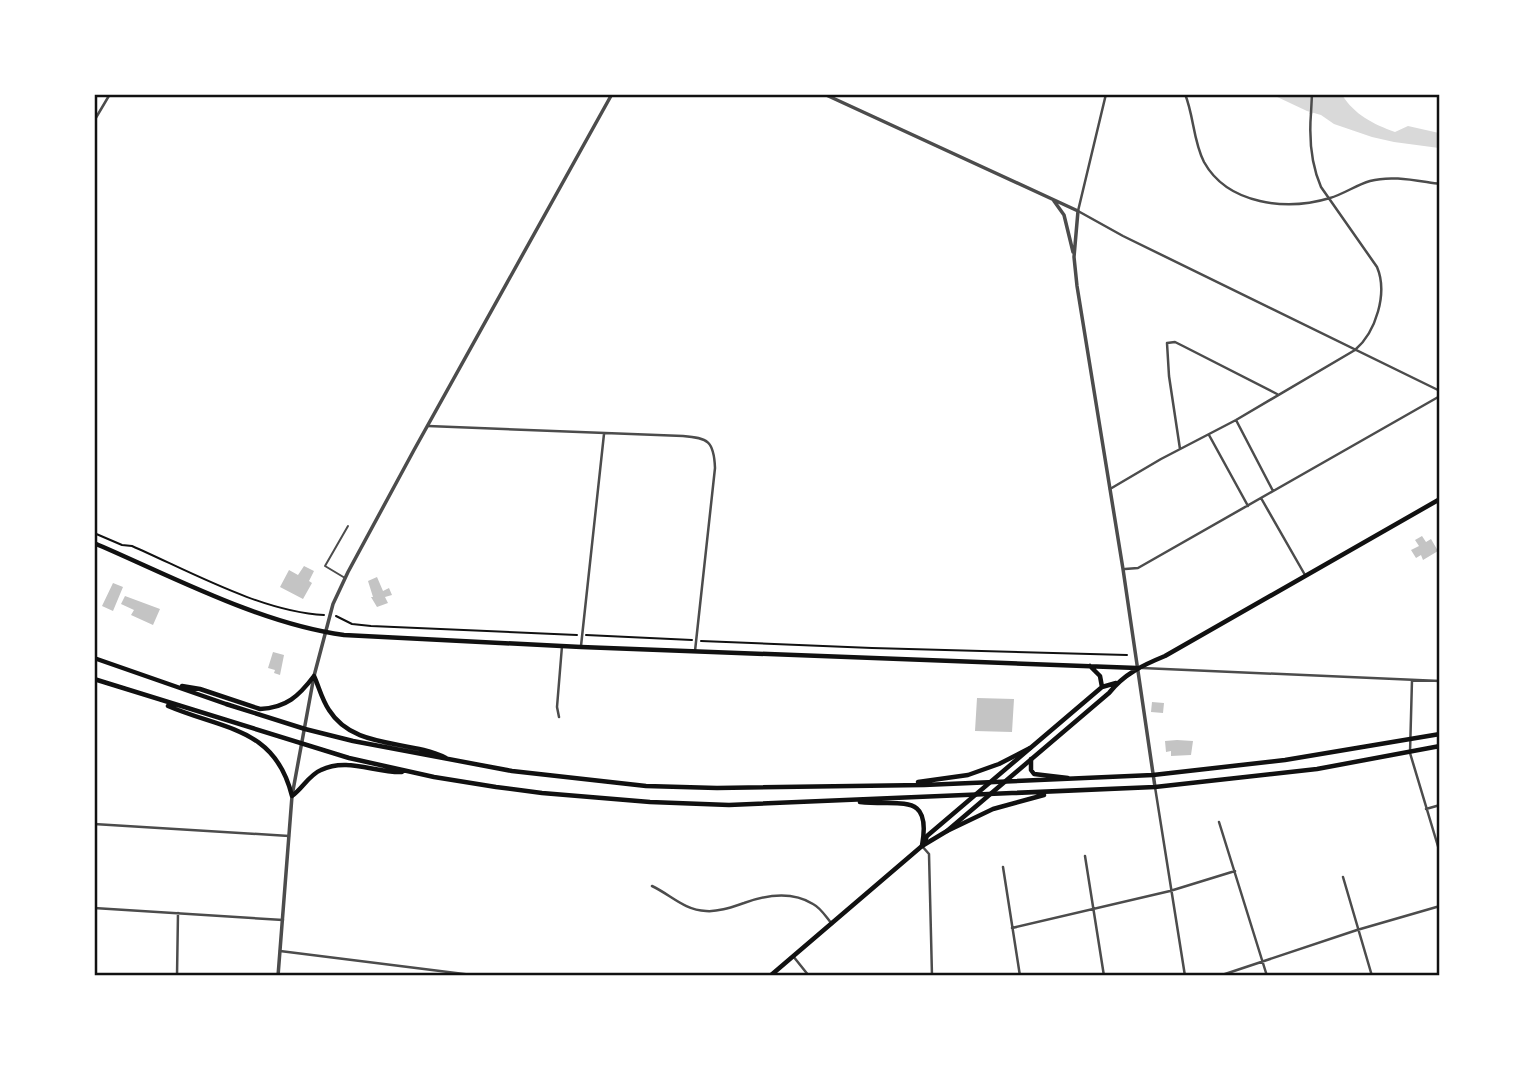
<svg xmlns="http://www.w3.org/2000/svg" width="1534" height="1070" font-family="Rubik,sans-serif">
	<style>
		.water { fill: #d9d9d9 }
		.building { fill: #c4c4c4 }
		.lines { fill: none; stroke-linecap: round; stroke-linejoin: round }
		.path { stroke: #111; stroke-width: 2 }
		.service { stroke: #4c4c4c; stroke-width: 2 }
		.pedestrian { stroke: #4c4c4c; stroke-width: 2.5 }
		.minor { stroke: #4c4c4c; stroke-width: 2.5 }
		.tertiary { stroke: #4c4c4c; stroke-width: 3.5 }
		.secondary { stroke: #111; stroke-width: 4.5 }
		.primary { stroke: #111; stroke-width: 4.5 }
		.neatline { fill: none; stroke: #111; stroke-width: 2.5 }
	</style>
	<rect width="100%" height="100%" fill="#fff"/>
	<path class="water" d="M1273,95H1342C1355,115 1373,124 1395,132L1408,126L1439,133V148L1394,142L1372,137L1334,124L1321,115L1307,111Z"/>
	<path class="building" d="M1422,536L1426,542L1431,539L1438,551L1423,560L1421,555L1416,558L1411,550L1419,546L1415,540Z
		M304,566L314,571L309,581L312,583L303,599L280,587L289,570L298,575Z
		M377,577L383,591L389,588L392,595L385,597L388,603L377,607L371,597H373L368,581Z
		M113,583L123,587L113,611L102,606Z
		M125,596L160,609L153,625L131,615L134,610L121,604Z
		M273,652L284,655L280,675L274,673L275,670L268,668Z
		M977,698L1014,699L1012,732L975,731Z
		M1152,702L1164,703L1163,713L1151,712Z
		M1177,740L1193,741L1191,755L1171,756V751L1166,752L1165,741Z"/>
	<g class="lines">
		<path class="path" d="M94,533L122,545L132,546C189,571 262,612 324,615
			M336,616L352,624L371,626L577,635
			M586,635L692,640
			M701,641L872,648L1127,655"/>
		<path class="service" d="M345,578L325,566L348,526"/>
		<path class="pedestrian" d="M1311,113L1312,94"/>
		<path class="minor" d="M1106,94L1078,211L1123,236L1440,391
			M1185,94C1194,116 1193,141 1204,162C1228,205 1287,211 1330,198C1344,194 1356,185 1370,181C1392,175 1417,181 1440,184
			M94,121L110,94
			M1236,420L1273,491
			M428,426L683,436C708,438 714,441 715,468L695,651
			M1209,435L1248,506
			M1180,449L1169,376L1167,343L1175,342L1183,346L1277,394
			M1110,489L1161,459L1236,420L1355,350C1376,332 1388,293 1377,267L1321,187C1311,164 1309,138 1311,113
			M1261,498L1305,575
			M1125,569L1138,568L1440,396
			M581,646L604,434
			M1142,668L1440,681
			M1412,680L1410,753L1440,853
			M559,717L557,707L562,646
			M1155,787L1185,976
			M1426,809L1440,805
			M1219,822L1267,976
			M94,824L289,836
			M922,846L929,854L932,976
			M1085,856L1104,976
			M1003,867L1020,976
			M1343,877L1372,976
			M652,886C671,895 684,910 706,911C719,912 732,907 744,903C766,895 792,891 813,904C821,908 826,917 832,924
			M94,908L283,920
			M1012,928L1170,891L1235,871
			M280,951L480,976
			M793,956L809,976
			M177,976L178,913
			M1219,976L1357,930L1440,906"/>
		<path class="tertiary" d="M824,94L1078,211L1074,257L1077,286L1123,569L1155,787
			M1054,201L1064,215L1073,252
			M278,976L292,796L314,676L333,604L348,572L414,450L612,94"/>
		<path class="secondary" d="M94,543C171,576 261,624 344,635L581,647L1137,668
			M1090,666L1100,676L1102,687
			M923,845L927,836L1102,687L1116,683
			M770,976L922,846L947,831L1109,693C1124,674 1143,665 1165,656L1440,499"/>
		<path class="primary" d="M94,658L226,704L305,729L353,741L512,771L646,786L717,788L924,785L1153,775L1285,760L1440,734
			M94,679L349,758L434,777L496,787L542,793L650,802L729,805L1155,787L1317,769L1440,746
			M182,686L200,689L260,709C286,708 299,696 314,676C319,687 322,700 329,710C354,750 408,739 446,758
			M168,706C224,730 275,727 292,796C303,788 309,775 321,770C347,757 375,773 402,772
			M1031,759V770L1034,774L1068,778
			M918,782L968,775L999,764L1030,748
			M860,802C900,807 932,790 922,846
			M947,831L993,809L1044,795"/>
	</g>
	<rect width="1534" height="1070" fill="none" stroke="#ffffff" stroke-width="192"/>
	<rect x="96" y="96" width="1342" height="878" class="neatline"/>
</svg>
